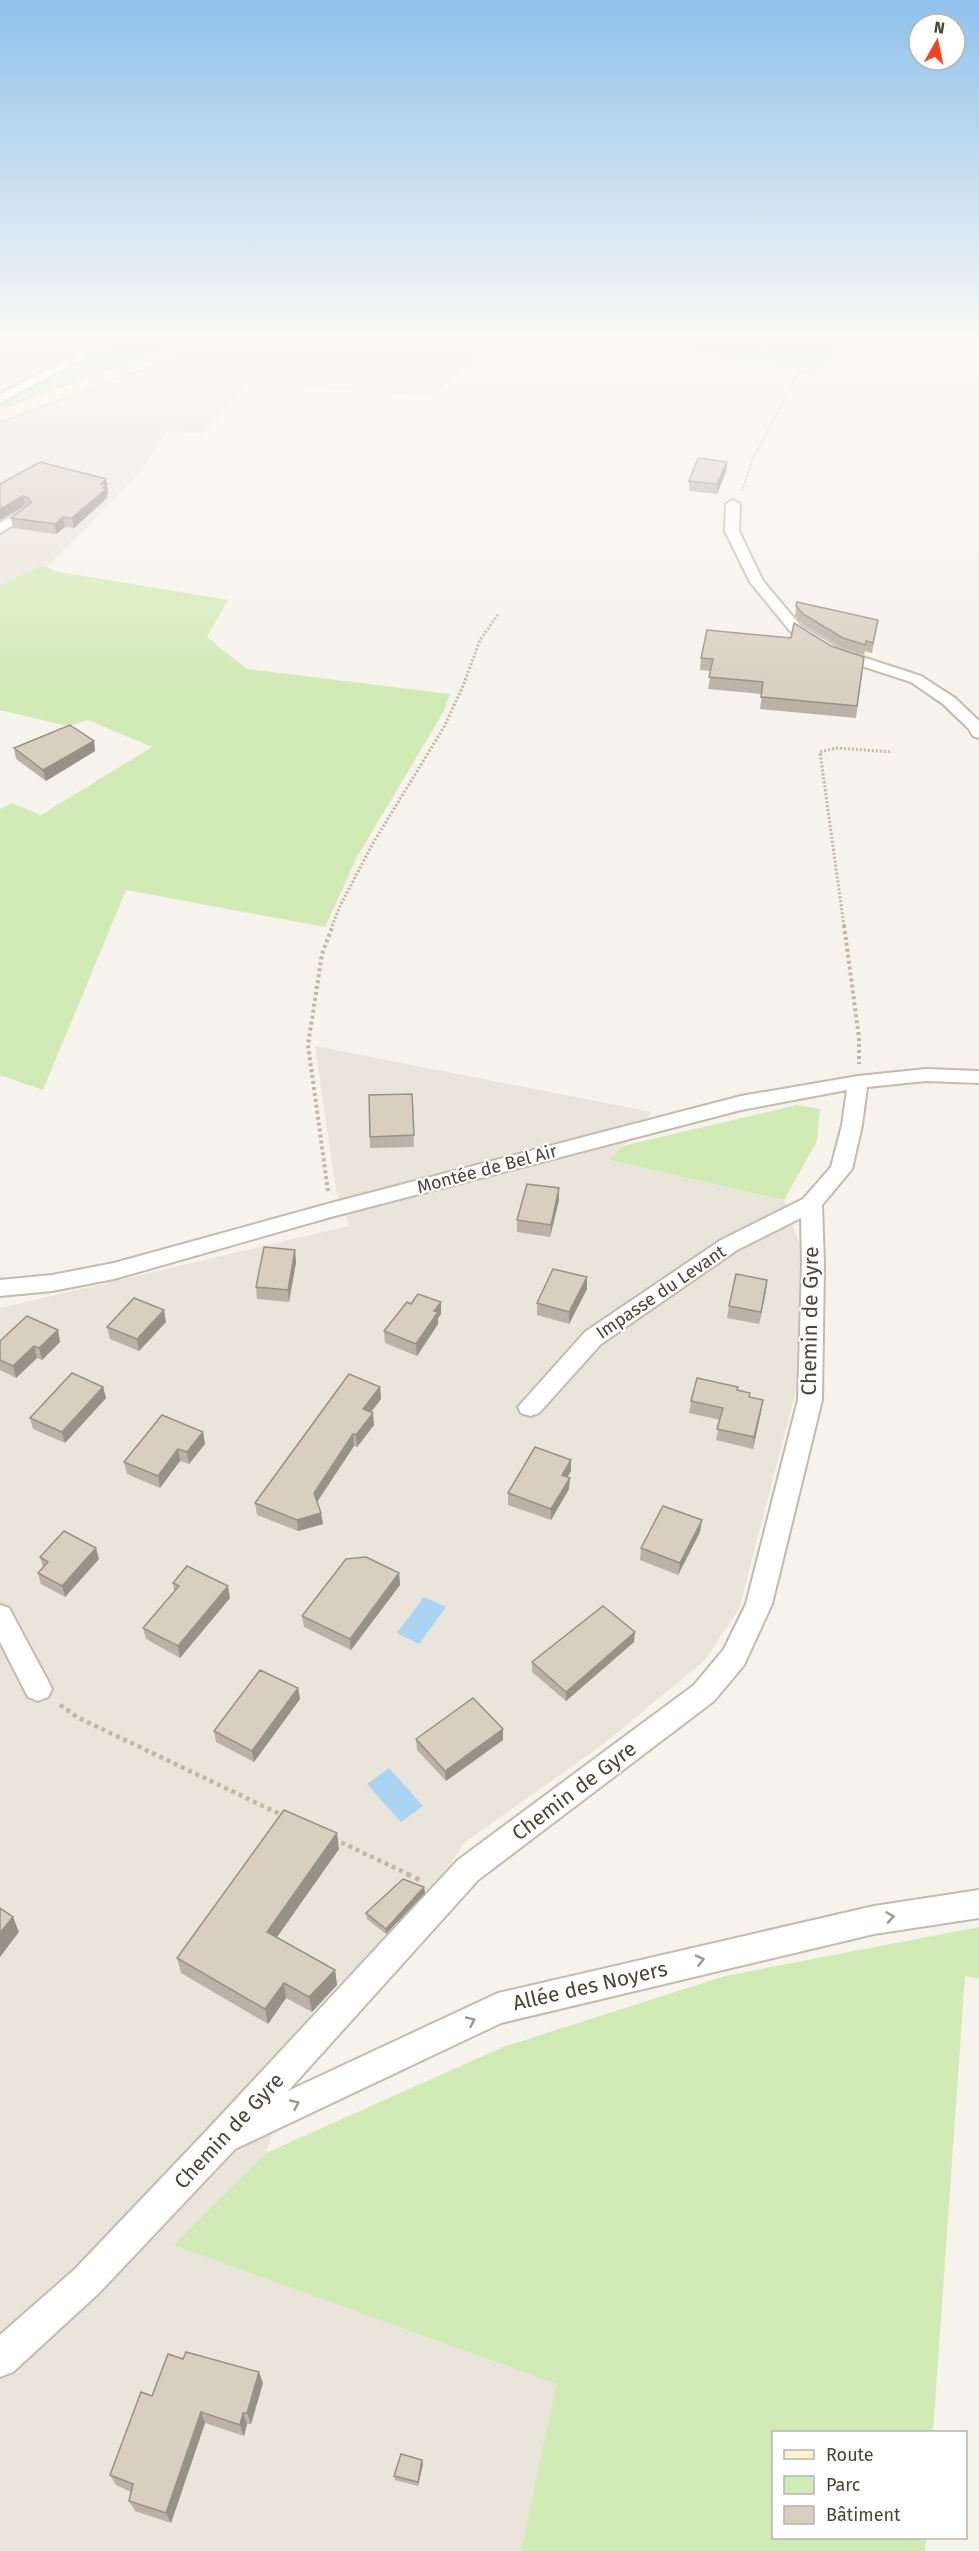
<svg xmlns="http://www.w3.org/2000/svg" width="979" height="2551" font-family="'Fira Sans',sans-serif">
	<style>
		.residential { fill: #eae5da }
		.green { fill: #d2eab5 }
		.water { fill: #a9d4f2 }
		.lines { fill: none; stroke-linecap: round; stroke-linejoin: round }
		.minor-casing { stroke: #c2bbae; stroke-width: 4 }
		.secondary-casing { stroke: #d6c79b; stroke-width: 3 }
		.path-far4 { stroke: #c4b79f; stroke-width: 2; stroke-dasharray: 1.5 1.5; stroke-linecap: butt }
		.path-far3 { stroke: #c4b79f; stroke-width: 3; stroke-dasharray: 2 2; stroke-linecap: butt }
		.path-far2 { stroke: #c4b79f; stroke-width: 4; stroke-dasharray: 3 3; stroke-linecap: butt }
		.path-far1 { stroke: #c4b79f; stroke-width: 4.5; stroke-dasharray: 4 4; stroke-linecap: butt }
		.path { stroke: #c4b79f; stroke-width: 5; stroke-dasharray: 4.5 4.5; stroke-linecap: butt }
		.minor { fill: #fff; fill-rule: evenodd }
		.secondary { fill: #fff3cd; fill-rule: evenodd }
		.wall { fill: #bab2a6 }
		.shaded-wall { fill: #979187 }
		.building { fill: #d8cfc1; stroke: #979187; stroke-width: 1.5 }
		.oneway { stroke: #9c9892 }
		.labels { text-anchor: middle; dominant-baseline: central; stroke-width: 4.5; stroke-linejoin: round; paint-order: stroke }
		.street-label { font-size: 18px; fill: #4b4439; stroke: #fff }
		.near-street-label { font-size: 21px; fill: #4b4439; stroke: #fff }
	</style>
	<rect width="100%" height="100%" fill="#f6f3ec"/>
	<path class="residential" d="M0,339H123L17,395L0,393Z
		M190,339H500L431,396L250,384L202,434L166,431L140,473L47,567L39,566L0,586V410Z
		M315,1046L652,1112L611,1160L784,1200L801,1249V1371L739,1609L704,1661L602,1745L464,1843L432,1895L391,1937L337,1985L312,2012L266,2153L173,2245L556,2384L521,2551H0V1308L349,1226L336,1190Z"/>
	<path class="green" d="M123,339H190L0,410V404Z
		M589,339H844L822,362L809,366Z
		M39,566L47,567L54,571L228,600L207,637L247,669L450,694L444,711L357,857L325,927L126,890L43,1090L0,1075V809L12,803L41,815L152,747L88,720L68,726L0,710V586Z
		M797,1105L820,1109L817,1141L784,1200L610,1160L622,1146Z
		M979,1927V1979L965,1976L933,2432H774V2538H926L925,2551H521L556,2384L173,2245L266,2153L503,2047L725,1976Z"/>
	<path class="water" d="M424,1597L446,1607L419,1644L397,1633Z
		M389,1768L423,1806L401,1822L367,1784Z"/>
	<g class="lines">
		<g class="minor-casing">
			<path id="minor" d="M106,339H120L0,403V394Z
				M733,500L740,504L739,531L763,581L800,625L841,650L921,676L955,698L979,721V738L973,736L969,729L943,704L911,682L831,656L790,631L750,582L725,531L726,504Z
				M24,508L29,509L31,512L29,515L0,533V523Z
				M926,1069L979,1071V1083L926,1081L867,1087L862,1125L852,1169L822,1205L824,1264L822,1400L772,1604L744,1665L714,1701L478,1880L288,2091L498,1993L874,1906L979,1890V1918L874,1934L501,2023L235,2149L99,2293L13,2372L0,2377V2335L75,2269L211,2126L458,1860L694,1685L724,1649L746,1604L798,1400L802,1264L801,1218L737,1250L601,1344L539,1413L530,1416L521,1413L518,1407L585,1332L721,1240L803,1199L831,1167L842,1125L847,1090L741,1110L331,1217L114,1279L52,1291L0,1296V1280L52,1275L114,1263L331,1203L741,1096L858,1076Z
				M0,1605L9,1608L48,1681L52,1689L48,1697L38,1701L28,1697L0,1642Z"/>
		</g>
		<g class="secondary-casing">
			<path id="secondary" d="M191,339H215L213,343L0,421V410Z"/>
		</g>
		<path class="path-far4" d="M742,491L753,458L797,376L824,364L851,339"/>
		<path class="path-far3" d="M332,926L340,906L372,845L444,727L463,686L480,640L499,613
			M844,926L820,752L837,748L892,752"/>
		<path class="path-far2" d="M844,925L859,1038V1064
			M328,1191L308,1045L322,954L333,925"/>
		<path class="path-far1" d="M60,1705L79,1718L284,1816
			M334,1839L410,1875"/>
		<path class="path" d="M407,1874L420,1880"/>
		<use href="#minor" class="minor"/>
		<use href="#secondary" class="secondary"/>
	</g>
	<path class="wall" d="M418,339H446L442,343Z
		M727,462L726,472L717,494L689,491V481Z
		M106,479L108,494L107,495V498L74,528L65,527L56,534L13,528L11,518L27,506H24L0,520V484Z
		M797,602L878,620L872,653L865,651L864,655L842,648L801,623L795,616Z
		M831,646L864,657L856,718L760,709L762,694L708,689L711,671L700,670L701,658Z
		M94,741L95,751L46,781L16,759L14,748Z
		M412,1094L414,1147L370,1148L369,1095Z
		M559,1200L550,1237L517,1232V1220Z
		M295,1250L296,1262L289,1302L257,1299L256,1287Z
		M587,1277V1289L569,1324L537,1315V1303Z
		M766,1291L759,1324L727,1318L729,1306Z
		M441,1302V1314L438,1318V1324L417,1356L385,1343L384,1331L411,1304Z
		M166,1322L139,1351L110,1339L107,1327Z
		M58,1330L60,1342L42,1360L37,1358L16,1378L0,1370V1341Z
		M103,1387L106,1398L65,1443L33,1429L30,1418Z
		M380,1387L381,1399L371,1412L374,1425L357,1447L354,1446L317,1502L323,1524L298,1531L257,1515L255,1503Z
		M737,1390L750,1398L761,1412L753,1449L716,1440L720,1420L689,1413L691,1401Z
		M203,1432L205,1444L189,1464L180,1461L160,1488L127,1474L124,1462Z
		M571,1471L567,1477L569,1489L551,1520L508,1505V1493Z
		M700,1532L678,1575L640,1560L641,1548Z
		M40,1557L99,1559L65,1597L41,1584L38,1573L43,1567Z
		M399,1573L400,1585L351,1650L304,1627L302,1616Z
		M173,1583L230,1598L180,1658L146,1639L143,1628L174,1591Z
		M634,1642L566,1701L532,1672V1662Z
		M298,1688L300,1699L254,1762L216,1742L214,1731Z
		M503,1729V1740L446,1781L417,1750L416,1739Z
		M339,1849L277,1937L335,1970L337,1985L312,2012L286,1998L268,2024L181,1973L177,1958Z
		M424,1887L425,1893L386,1934L367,1919L366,1913Z
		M183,2359L263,2383L251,2424H247L244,2436L205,2423L171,2523L135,2511L129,2501L131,2492L116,2485L110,2475L152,2396Z
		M423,2464L418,2486L395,2480L394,2476Z"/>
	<path class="shaded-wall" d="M727,462L726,472L717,494V484Z
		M106,479L108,494L107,495V498L74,528L72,518Z
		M23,496L24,506L0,520V509Z
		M63,517L65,527L56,534L55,524Z
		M94,741L95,751L46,781L43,770Z
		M559,1188V1200L550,1237L551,1225Z
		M295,1250L296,1262L289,1302L288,1290Z
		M587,1277V1289L569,1324V1312Z
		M767,1280L766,1291L759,1324L761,1312Z
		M441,1302V1314L438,1318V1324L417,1356L416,1344L434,1311Z
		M164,1310L166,1322L139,1351L137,1339Z
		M58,1330L60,1342L42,1360L39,1348Z
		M34,1346L37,1358L16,1378L13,1366Z
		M103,1387L106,1398L65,1443L62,1432Z
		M380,1387L381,1399L364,1421L363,1409Z
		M763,1400L761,1412L753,1449L754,1437Z
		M373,1413L374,1425L357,1447L356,1435Z
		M203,1432L205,1444L189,1464L187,1452Z
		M353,1434L354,1446L315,1505L314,1493Z
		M178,1449L180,1461L160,1488L158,1476Z
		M571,1460V1471L562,1487V1475Z
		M570,1478L569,1489L551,1520V1509Z
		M321,1513L323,1524L298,1531L297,1520Z
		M702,1520L700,1532L678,1575L680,1563Z
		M96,1548L99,1559L65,1597L62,1586Z
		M399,1573L400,1585L351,1650L350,1639Z
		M228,1586L230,1598L180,1658L178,1646Z
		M635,1632L634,1642L566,1701V1692Z
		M298,1688L300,1699L254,1762L252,1751Z
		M503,1729V1740L446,1781L445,1771Z
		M337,1833L339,1849L270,1947L267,1932Z
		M424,1887L425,1893L386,1934V1929Z
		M13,1917L19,1932L0,1957V1933Z
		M335,1970L337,1985L312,2012L309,1997Z
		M284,1983L286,1998L268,2024L265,2009Z
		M259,2372L263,2383L251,2424L247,2413Z
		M201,2412L205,2423L171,2523L166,2513Z
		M243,2413L247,2424L244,2436L240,2425Z
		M422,2460L423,2464L418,2486V2482Z"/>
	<path class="building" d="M698,458L727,462L717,484L689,481Z
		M40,462L106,479L101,484H107L103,488L106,489L72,518L63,517L55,524L11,518L31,503L29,498L23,496L0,509V484Z
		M797,602L878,620L873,643L866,641V645L843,638L803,614L796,606Z
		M794,623L831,646L864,657L857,706L761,697L763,682L709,677L713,659L701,658L707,630L791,638Z
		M70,725L94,741L43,770L14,748Z
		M412,1094L414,1135L370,1137L369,1095Z
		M527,1184L559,1188L551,1225L517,1220Z
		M264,1247L295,1250L288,1290L256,1287Z
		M553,1269L587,1277L569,1312L537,1303Z
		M736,1274L767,1280L761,1312L729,1306Z
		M418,1294L441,1302L434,1311L438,1312L416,1344L384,1331L407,1302L411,1304Z
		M134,1298L164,1310L137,1339L107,1327Z
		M27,1316L58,1330L39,1348L34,1346L13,1366L0,1360V1341Z
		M72,1373L103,1387L62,1432L30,1418Z
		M349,1374L380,1387L363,1409L373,1413L356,1435L353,1434L314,1493L321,1513L297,1520L255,1503Z
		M697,1378L738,1387L737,1390L750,1393L749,1397L763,1400L754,1437L717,1429L723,1408L691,1401Z
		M162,1415L203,1432L187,1452L178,1449L158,1476L124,1462Z
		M535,1447L571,1460L562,1475L570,1478L551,1509L508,1493Z
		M663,1506L702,1520L680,1563L641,1548Z
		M64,1531L96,1548L62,1586L38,1573L48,1562L40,1557Z
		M366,1557L399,1573L350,1639L302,1616L346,1559Z
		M187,1566L228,1586L178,1646L143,1628L179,1586L173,1583Z
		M603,1606L635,1632L566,1692L532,1662Z
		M260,1670L298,1688L252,1751L214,1731Z
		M473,1698L503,1729L445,1771L416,1739Z
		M284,1810L337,1833L267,1932L335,1970L309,1997L284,1983L265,2009L177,1958Z
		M403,1879L424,1887L386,1929L366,1913Z
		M0,1908L13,1917L0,1933Z
		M186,2352L259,2372L247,2413H243L240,2425L201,2412L166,2513L129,2501L133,2484L110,2475L141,2392L152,2396L168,2354L183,2359Z
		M401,2454L422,2460L418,2482L394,2476Z"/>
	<defs><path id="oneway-chevron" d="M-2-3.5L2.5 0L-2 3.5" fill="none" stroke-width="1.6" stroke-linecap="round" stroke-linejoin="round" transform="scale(1.5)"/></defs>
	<g class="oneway">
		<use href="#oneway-chevron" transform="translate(890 1917) rotate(-9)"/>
		<use href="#oneway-chevron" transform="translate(700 1960) rotate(-13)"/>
		<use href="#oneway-chevron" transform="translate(471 2021) rotate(-25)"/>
		<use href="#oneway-chevron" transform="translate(295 2104) rotate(-25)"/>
	</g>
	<linearGradient id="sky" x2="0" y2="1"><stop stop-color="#8fc1ec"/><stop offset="0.49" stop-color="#fbfaf6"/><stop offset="1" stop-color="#fbfaf6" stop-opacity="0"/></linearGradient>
	<rect width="979" height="696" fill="url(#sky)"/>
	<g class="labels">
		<g class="street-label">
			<text transform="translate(487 1169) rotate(-15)">Montée de Bel Air</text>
			<text transform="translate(661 1292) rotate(-34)">Impasse du Levant</text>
		</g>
		<g class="near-street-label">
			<text transform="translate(810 1321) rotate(-89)">Chemin de Gyre</text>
			<text transform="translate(574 1791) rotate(-37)">Chemin de Gyre</text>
			<text transform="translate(590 1986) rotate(-13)">Allée des Noyers</text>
			<text transform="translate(229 2131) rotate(-47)">Chemin de Gyre</text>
		</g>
	</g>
	<rect x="772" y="2431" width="195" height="108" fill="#ffffff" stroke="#b7b4b0" stroke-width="1.5"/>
	<rect x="784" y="2450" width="30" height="9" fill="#fff3cd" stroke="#b7b4b0" stroke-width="1.5"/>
	<text x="826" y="2461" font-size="18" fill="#4b4439">Route</text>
	<rect x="784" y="2476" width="30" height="18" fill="#d2eab5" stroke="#b7b4b0" stroke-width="1.5"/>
	<text x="826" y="2491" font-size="18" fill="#4b4439">Parc</text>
	<rect x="784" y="2506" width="30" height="18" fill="#d8cfc1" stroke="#b7b4b0" stroke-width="1.5"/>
	<text x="826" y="2521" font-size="18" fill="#4b4439">Bâtiment</text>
	<g transform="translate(937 42) rotate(9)"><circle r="28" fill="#ffffff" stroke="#b7b4b0" stroke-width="1.5"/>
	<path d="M0-4.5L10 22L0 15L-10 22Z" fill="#fc3f1d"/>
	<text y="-9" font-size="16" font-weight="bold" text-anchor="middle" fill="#4b4439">N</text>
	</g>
</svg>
